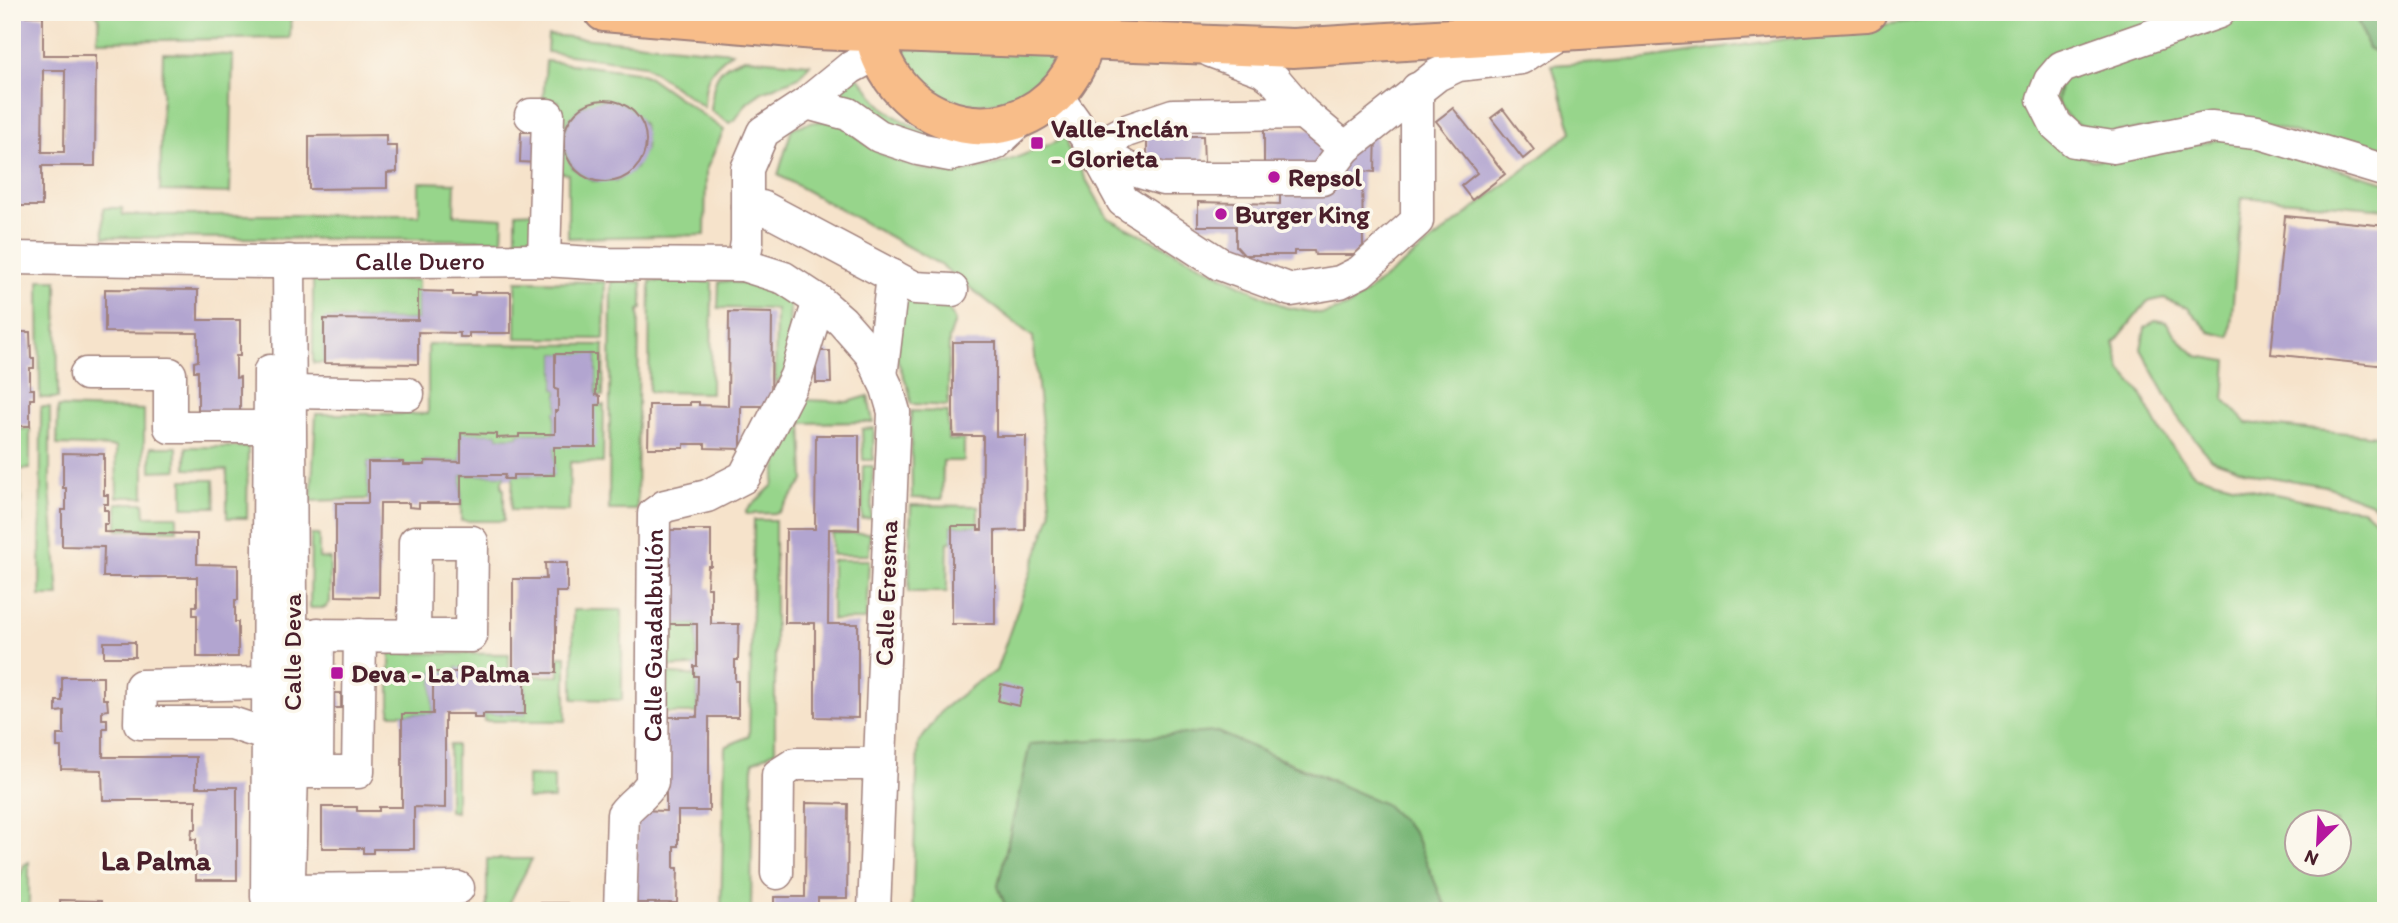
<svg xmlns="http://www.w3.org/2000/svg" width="2398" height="923" font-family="Itim,sans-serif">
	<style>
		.green { fill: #97d58b; stroke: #707a5b; stroke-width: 2; fill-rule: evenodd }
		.forest { fill: #79b677; stroke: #626a51; stroke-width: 2 }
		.building { fill: #b2a5d0; fill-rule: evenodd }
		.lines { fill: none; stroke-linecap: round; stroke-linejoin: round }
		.minor-casing { stroke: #a0817b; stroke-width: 35 }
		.major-casing { stroke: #a0817b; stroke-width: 42 }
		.minor { stroke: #fff; stroke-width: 32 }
		.major { stroke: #f8bd89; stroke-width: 38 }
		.poi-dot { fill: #b5179e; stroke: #fbf7ec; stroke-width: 2.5 }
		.labels { text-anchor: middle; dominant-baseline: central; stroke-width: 7; stroke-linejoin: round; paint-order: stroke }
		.poi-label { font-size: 26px; font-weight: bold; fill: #4a1f2b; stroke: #fbf7ec; text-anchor: start }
		.street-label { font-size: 26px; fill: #4a1f2b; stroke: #fbf7ec }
		.neighbourhood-label { font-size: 28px; font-weight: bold; fill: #4a1f2b; stroke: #fbf7ec }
	</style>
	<rect width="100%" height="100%" fill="#fbf7ec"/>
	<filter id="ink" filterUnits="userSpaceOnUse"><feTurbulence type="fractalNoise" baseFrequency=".0143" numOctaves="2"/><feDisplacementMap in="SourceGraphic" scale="14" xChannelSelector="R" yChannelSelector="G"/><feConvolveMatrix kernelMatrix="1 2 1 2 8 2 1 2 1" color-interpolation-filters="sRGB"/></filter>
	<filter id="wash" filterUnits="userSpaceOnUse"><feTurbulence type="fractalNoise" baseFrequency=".00686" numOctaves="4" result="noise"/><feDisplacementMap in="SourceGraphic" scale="28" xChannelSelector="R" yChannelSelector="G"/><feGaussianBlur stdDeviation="1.57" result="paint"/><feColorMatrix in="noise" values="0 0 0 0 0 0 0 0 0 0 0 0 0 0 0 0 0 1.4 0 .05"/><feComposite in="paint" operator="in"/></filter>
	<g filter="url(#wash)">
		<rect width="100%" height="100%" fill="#f6e3cb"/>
		<path class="green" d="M92,12L291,14L290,38L97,41L99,18L95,13Z
			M898,12L1056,17L1055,28L898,20Z
			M1973,12H2188L2057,60L2058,147L2092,160L2159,153L2225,138L2386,182V209L2242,197L2230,337L2210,332L2188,308L2164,298L2147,302L2114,343L2121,370L2140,392L2161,432L2194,474L2251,489L2333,506L2363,509L2381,525L2386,535V911H1447L1445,903L1332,780L1216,732L998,886L1007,911H912L918,744L943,709L976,683L996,671L1051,514L1033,337L941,265L778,175L792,128C806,124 819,119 834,122C848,125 861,142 873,149C893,161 916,168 939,172C977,177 1032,152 1066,137L1067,146L1108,218L1285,307L1323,314L1349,306L1572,132L1552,65L1647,59ZM2296,822H2338V864H2296Z
			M2245,12H2354L2368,48L2386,57V160L2249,120L2101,133L2072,122L2057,104L2061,76Z
			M548,35L732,52C709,69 704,78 704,107L644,65L547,52Z
			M897,44L1056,53C1021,126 924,119 897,44Z
			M163,53L233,55L230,193L160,191Z
			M745,58L810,64L799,77L762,92L747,103L735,120L729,123L711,111C713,83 714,66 745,58Z
			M546,61L636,72L649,77L724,130L706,170L705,235L568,238V174L557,172L559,101L543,100ZM605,99L627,106L643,124L646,147L636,168L617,181H593L573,168L566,153L564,141L567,123L582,106Z
			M857,77C866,82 871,94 878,102C894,119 916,127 936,136L935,146L840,103L837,92Z
			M419,182L455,183L454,215L503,218L502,240L104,237L103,208H122L123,215H419Z
			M536,212L535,240L516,241V213Z
			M313,279L418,280V320L324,319V363H313Z
			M39,280H57L58,398H40Z
			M516,281L605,282L604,339L516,338Z
			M611,281L642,282V309L639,310L637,510H609Z
			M650,281L712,282L711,393L649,392Z
			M728,281L761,287L790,302L788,370L775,384L776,309L718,308L719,282Z
			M902,300L945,302L955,321L949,339L948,406L911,404L909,390L897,359Z
			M2155,320L2166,322L2179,339L2197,356L2227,361L2224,399L2247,423L2386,437V511L2369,502L2326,486L2258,475L2211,459L2179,419L2141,349L2145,328Z
			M428,344L604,345L603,396L596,395V355L555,354V389L558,390V411L555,412V434H519V437L497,438V434H461V462L425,461V465H403V462H368V499L311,501L316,414H428Z
			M868,396L873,422L802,423L804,481L778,513L746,514V511L773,485L786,419L794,404L808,400L848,402Z
			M596,405H604L603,463L570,462L569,511L511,510L513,475H553L554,447Z
			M41,407H50V489L59,596H40Z
			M58,407L144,410V497H117L116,447L57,445Z
			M911,411L948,412V440H964V461H943L942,499L912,498Z
			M874,428L873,460H863L862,429Z
			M12,429H30V469L12,470Z
			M151,447H177V470L151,471Z
			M186,447H248L247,518H227V470L186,469Z
			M863,466H873L871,518L862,519Z
			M12,474H21L20,533H12Z
			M461,475H505L504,479L502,480V489H504V521H461Z
			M183,480H214L215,507H183Z
			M117,503H144L145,516H177V530H117Z
			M911,505L978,506V526H952V542H948L947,592H909Z
			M754,520H775V751L753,762L751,911H721L725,747L749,736Z
			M832,533H870L869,555H832Z
			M311,535H319V558L330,559V602L325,608H310Z
			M12,540H17V664H12Z
			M832,560H869L866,620H832Z
			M573,610H622V700L573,699Z
			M659,623L697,624V666L659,667Z
			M390,653L509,654V672L469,676V673L457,668V672H433V714H390Z
			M559,656H566V721H484L483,714H525V676H559Z
			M659,673L698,676L697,713H659Z
			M449,745H456V812L449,811Z
			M527,776L554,777V799H527Z
			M487,859H532L510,902L511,909L513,911H487Z
			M29,862V911H12V899L24,865Z"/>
		<path class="forest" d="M2354,12H2386V57L2368,48Z
			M1217,732L1385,804L1414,832L1447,911H1007L998,886L1030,744Z"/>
		<g id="blocks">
			<path class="building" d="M12,16H43V55H96L95,166H42V206H12ZM43,70H65L64,152H42Z
				M564 141a41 41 0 1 1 82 0a41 41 0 1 1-82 0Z
				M1453,108L1505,174L1472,200L1461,186L1477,173L1436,121Z
				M1503,109L1534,150L1523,159L1491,118Z
				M1264,129H1376L1375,172L1362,171L1363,246L1354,255H1315L1314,251H1294V255H1244L1236,246V226H1198V202L1280,204V171H1264Z
				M521,132H538L537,163L520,162Z
				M386,135V146H397V172L387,173V188L309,189V136Z
				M1147,136H1203L1204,163H1147Z
				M2285,216L2386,226V366L2271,354Z
				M105,289L198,290V320H240V356H236V378L240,377V413L198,412V371H194V362L198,361V333L105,332Z
				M418,291L453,292V295H475V292H511V333H469V337H460V333L418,332V364L324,363V319L418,320Z
				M729,312L772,313L771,406H741V449L705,448V444H684V448H648L649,405H690V402H699V405L728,406Z
				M12,332H30L31,358H34V368H30V389H34V399H30V426H12Z
				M953,342H996V436H1026L1025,530L995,531V624H952V526H978V530H982L983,436H953Z
				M816,351H830L831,383H816Z
				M555,354H596V395L600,396V405H596V447H554V475H513V479H504L505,475H461V503H419V508L409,507V503H380L379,597L336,596V503H368V462H403V465H425V461L461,462V433L497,434V438L519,437V434H555V411H558V390L555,389Z
				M816,435H859V530L829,529L828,624H858V718L815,717V623H785L786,529H815Z
				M63,453L104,454V495H108V504H104V510H108V524H104V532L197,534V564L238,565V600H235V622H238V657H197V615H193V606H197V577H103L104,547L62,546V510H66V488H63Z
				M670,530H711V566H708L707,588H711V624H739L738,660H735V681H738V717H709V811H678V846H674V868H678L677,903H637V810L666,811V717H697L698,676H694V666H697V624H669V581H666V572H670Z
				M545,563H567V592H556V673H525V714H483V718H474V714H445V808L414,807V849H373V853H363V848H322V807H357V811H379V807H402V714H433V672H457V668H466L469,676H490L489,672L513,673V579H546Z
				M104,642H135V657H104Z
				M62,677H103V699H107L108,710L102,711V719H107V728H103V757H196V787H237V880H196V839H191L192,829H196V800H103L102,770L61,769V747H57V735H64V711L56,712V701H62Z
				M1001,684L1023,689L1019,706L998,701Z
				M334,693H341V708H334Z
				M806,803L848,804L847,898H818V911H774V897H805Z
				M60,900L101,901V911H60Z
				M524,903H567V911H524Z"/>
		</g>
	</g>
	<g filter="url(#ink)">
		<use href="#blocks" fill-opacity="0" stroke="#a0817b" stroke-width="2"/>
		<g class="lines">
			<g class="minor-casing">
				<g id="minor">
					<path d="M2219,12L2062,67L2050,81L2043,99L2056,125L2074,141L2113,147L2211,127L2257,132L2386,171"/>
					<path d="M1211,51L1262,70L1274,79L1303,113L1345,148L1437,75L1458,65L1521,58L1562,32"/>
					<path d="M1055,94L1094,148L1127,168L1163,179H1322L1345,148"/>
					<path d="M807,103L848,114L879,136L918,149L950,155L995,144L1027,114"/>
					<path d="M1303,113L1173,115L1126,131L1094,148L1123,201L1220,264L1291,290L1340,282L1360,272L1417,221V89"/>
					<path d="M531,115H548L544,260"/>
					<path d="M747,207H762L915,288L952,290"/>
					<path id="s1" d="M12,258L270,262L544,260L609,264L743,265L784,278L819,301L842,321L871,354L887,388L894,412L874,911"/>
					<path d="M743,265L747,242V169L763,132L807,103L850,68L878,53"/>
					<path d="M86,374H170V427H269"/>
					<path d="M881,376L893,276"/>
					<path d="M291,392L408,394"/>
					<path d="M292,635L471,636L472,542H415L414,635"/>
					<path d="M268,683L141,686L140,723H231L268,735"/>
					<path d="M292,772H358L360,635"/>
					<path d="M317,772L318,634"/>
					<path d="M777,873L778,775L795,764H880"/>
					<path d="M288,890L458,888"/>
					<path d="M267,897L270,371"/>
					<path d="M288,911L292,772L289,261"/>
					<path id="s2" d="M620,911L623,814C632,802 644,796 652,783L654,514L665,506L707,496L744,477L796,376L819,301"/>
				</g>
			</g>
			<g class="major-casing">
				<path id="major" d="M604,12L815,30L1293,48L1867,12
					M873,12C871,114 996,166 1062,87C1073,73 1082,56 1085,39C1086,30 1085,21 1086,12"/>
			</g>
			<use href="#minor" class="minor"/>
			<use href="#major" class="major"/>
		</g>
	</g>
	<g class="poi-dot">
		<rect x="1030" y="136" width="14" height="14" rx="3.5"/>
		<circle cx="1274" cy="177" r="7"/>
		<circle cx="1221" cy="214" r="7"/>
		<rect x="330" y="666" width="14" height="14" rx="3.5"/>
	</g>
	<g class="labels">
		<g class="poi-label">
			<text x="1051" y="128">Valle-Inclán<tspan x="1051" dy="30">- Glorieta</tspan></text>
			<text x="1288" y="177">Repsol</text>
			<text x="1235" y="214">Burger King</text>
			<text x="351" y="673">Deva - La Palma</text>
		</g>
		<g class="street-label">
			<text stroke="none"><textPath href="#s1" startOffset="408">Calle Duero</textPath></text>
			<text transform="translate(886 593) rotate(-88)">Calle Eresma</text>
			<text stroke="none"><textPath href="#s2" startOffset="287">Calle Guadalbullón</textPath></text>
			<text transform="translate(292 652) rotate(-90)">Calle Deva</text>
		</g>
		<g class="neighbourhood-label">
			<text x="156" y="860">La Palma</text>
		</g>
	</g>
	<rect width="2398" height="923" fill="none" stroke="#fbf7ec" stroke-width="42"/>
	<g transform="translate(2318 843) rotate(204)"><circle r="33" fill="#fbf7ec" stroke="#b4a19f" stroke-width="2"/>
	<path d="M0-5L12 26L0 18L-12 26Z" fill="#b5179e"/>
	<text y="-10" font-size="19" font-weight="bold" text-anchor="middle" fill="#4a1f2b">N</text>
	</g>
</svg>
